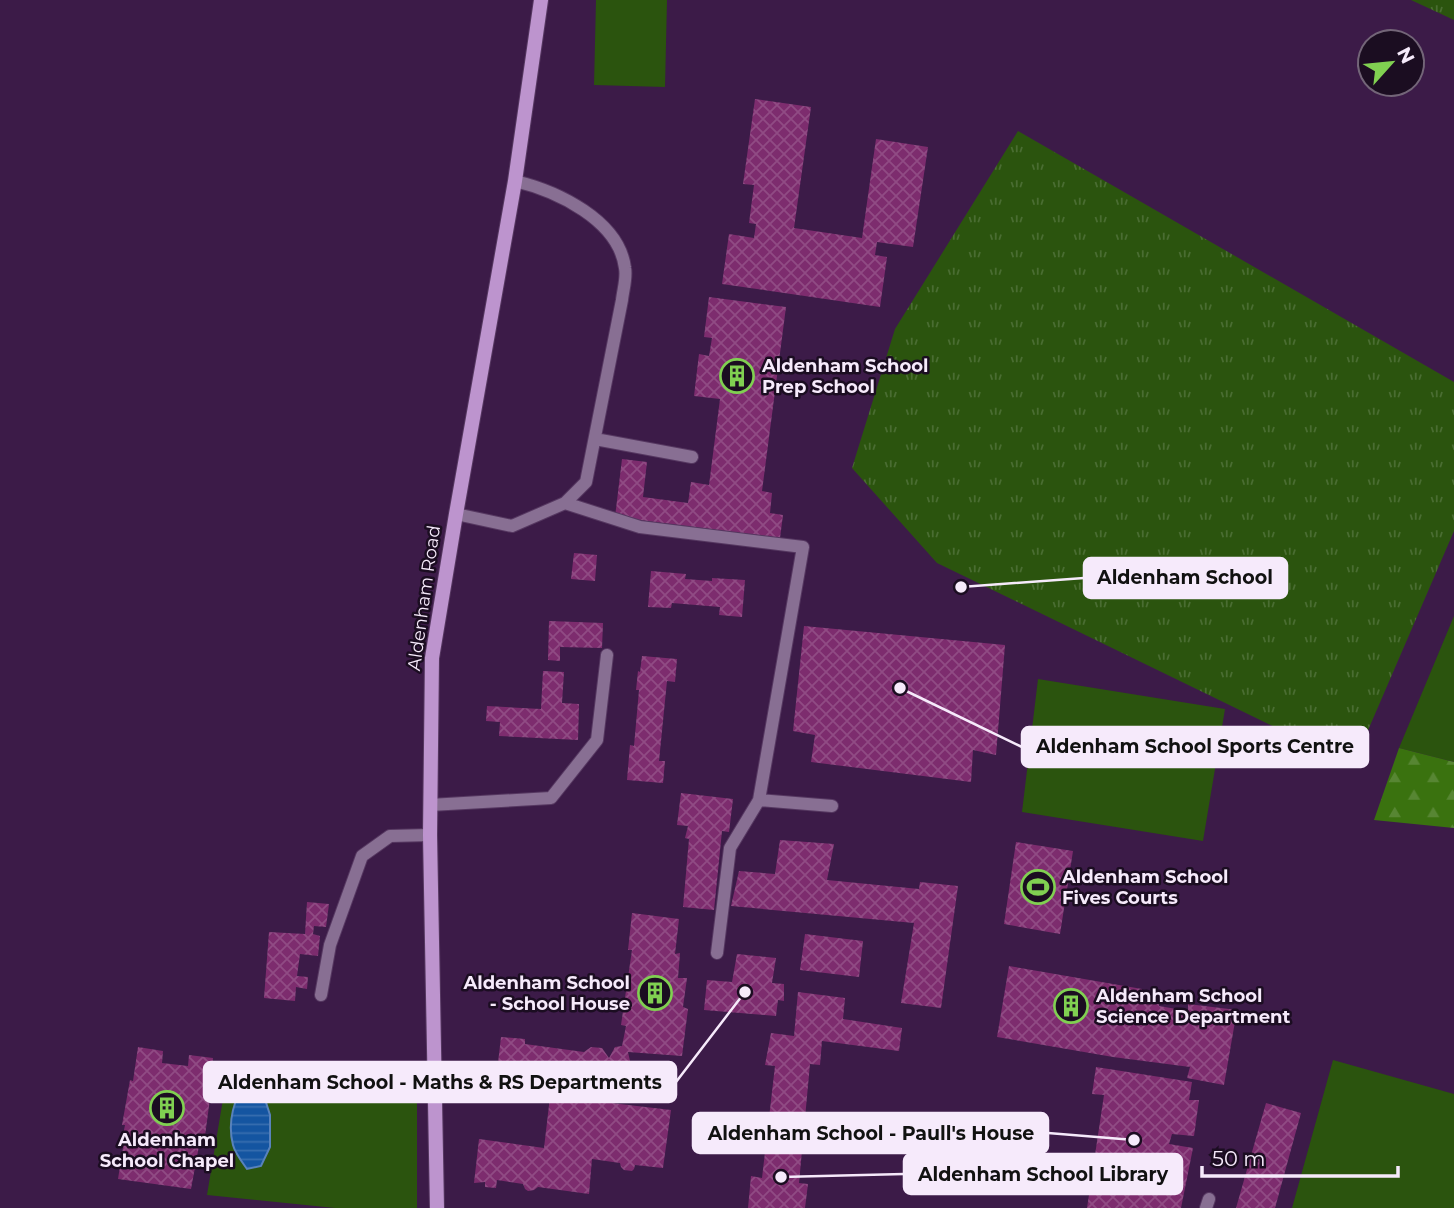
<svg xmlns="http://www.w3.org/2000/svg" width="1454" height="1208" font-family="Montserrat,sans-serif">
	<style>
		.grass { fill: #2b540e }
		.forest { fill: url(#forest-firs) }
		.park { fill: url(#park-tufts) }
		.water { fill: url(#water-rules); stroke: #5882bc; stroke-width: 2 }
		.building { fill: url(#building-cross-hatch) }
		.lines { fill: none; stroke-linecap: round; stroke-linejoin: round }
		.lane-casing { stroke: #563861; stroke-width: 14 }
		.secondary-casing { stroke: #563861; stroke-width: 16 }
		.lane { stroke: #886f93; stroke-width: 12 }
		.secondary { stroke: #bd94ce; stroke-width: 14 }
		.labels { text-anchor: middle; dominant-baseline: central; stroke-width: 5; stroke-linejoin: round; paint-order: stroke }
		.poi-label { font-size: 18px; font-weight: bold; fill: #f6eafb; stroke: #1b0d21; text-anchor: start }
		.street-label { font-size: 18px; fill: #f6eafb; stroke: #1b0d21 }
		.leader { fill: none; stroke: #f6eafb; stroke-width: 2.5 }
		.callout-dot { fill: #f6eafb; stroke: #1b0d21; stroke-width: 2.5 }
		.callout { fill: #f6eafb; stroke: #f6eafb; stroke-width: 2.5 }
		.callout-label { font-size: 19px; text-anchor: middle; font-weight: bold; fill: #111 }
	</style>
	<defs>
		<pattern id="forest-firs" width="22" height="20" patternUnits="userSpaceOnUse" patternTransform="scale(1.75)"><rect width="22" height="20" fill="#3a720f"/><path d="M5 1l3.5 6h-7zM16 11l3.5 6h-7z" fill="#578633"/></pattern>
		<pattern id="park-tufts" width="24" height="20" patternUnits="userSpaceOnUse" patternTransform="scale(1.75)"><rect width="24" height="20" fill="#2b540e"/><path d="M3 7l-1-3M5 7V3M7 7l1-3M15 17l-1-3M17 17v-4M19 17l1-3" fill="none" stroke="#4a6d32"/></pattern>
		<pattern id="water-rules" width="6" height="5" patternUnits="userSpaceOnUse" patternTransform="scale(1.75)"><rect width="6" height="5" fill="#1455a1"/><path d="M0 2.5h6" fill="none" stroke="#376eaf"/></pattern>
		<pattern id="building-cross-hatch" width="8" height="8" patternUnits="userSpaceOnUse" patternTransform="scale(1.75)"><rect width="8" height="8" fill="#7d2c6e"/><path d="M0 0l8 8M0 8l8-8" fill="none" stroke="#904b84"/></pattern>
	</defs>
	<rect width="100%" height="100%" fill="#3c1b48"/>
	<path class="grass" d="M596,0H667L665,87L594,85Z
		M1454,616V762L1399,748Z
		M1038,679L1225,709L1203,841L1022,812Z
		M1333,1060L1454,1094V1208H1292Z
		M229,1063L417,1101V1208H335L207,1195Z"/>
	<path class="forest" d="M1399,748L1454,762V828L1374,820Z"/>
	<path class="park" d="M1411,0H1454V20Z
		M1018,131L1454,382V531L1353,765L937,563L852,468L895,329Z"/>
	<path class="water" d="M247,1080L262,1090L270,1115V1147L261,1166L247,1169C242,1162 235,1153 233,1145C227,1122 234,1098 247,1080Z"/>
	<path class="building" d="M755,99L811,107L794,228L862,238L876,139L928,147L913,247L877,242L875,255L887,257L880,307L722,284L729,234L754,238L756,224L749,223L754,185L743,184Z
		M709,297L786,307L762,491L772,493L770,513L783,515L780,538L615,517L622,459L647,462L643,497L688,503L691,482L709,485L720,399L694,396L699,354L709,356L712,338L704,337Z
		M574,553L597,555L595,581L571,579Z
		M651,571L686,574L685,579L712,581V578L745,580L742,617L719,615L720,607L672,603L671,608L648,607Z
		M549,621L603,623L602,648L560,647V661L548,660Z
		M804,626L1005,645L996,755L973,750L971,782L811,762L815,735L793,731Z
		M642,656L677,659L675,682L667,681L659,761H665L663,783L627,780L630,745L634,746L639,690H636L638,671L640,672Z
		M543,671L564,672L562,703L579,704L578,740L499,736L500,722L486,721L487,706L541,709Z
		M681,793L733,799L729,832L722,831L714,910L683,907L689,839L685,838L688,826L677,825Z
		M780,840L834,844L827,880L919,889L920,882L958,886L941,1008L901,1003L914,923L731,906L739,871L775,874Z
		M1016,842L1073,851L1060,934L1004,924Z
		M307,902L329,904L326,927L314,926L313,934L320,936L318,956L300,954L297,976L308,977L307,989L296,987L295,1001L264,998L269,932L305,934Z
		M632,913L679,919L675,954L680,953L678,978H687L683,1007L688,1009L682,1056L628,1052L630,1061L622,1066L609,1064L603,1102L671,1110L663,1168L635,1165L634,1169L632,1171L624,1170L621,1167L620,1163L592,1159L589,1194L538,1187L534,1190L528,1191L525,1189L523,1184L497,1180L496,1188L485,1187V1182L474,1183L479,1139L544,1148L551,1088L496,1080L501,1037L525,1039V1044L584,1052L591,1047L602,1048L609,1058L615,1047L622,1046L626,1026L621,1025L632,950H628Z
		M805,934L863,941L859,977L800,970Z
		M737,954L776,958L772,983L784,984V1001L778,1000L776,1016L704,1010L707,980L732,982Z
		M1009,966L1142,989L1141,995L1160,998L1159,1006L1188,1011V1004L1237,1010L1224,1085L1187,1078L1190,1067L1113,1057L997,1037Z
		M798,992L845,998L843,1019L902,1028L899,1051L822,1041L820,1065L810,1064L799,1183L808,1184L805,1208H748L751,1176L762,1178L775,1066L765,1065L771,1033L794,1036Z
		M138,1047L163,1051L162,1063L188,1066L189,1055L213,1058L209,1091H211L205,1136L201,1135L191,1189L118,1179L125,1135H123L125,1125H122L130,1080L133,1081Z
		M1096,1067L1192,1082L1189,1100H1199L1194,1136L1172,1134L1169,1144L1193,1148L1181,1208H1087L1104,1095L1092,1094Z
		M1266,1103L1301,1113L1275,1208H1236Z"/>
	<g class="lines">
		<g class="lane-casing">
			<path id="lane" d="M595,439L692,457
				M565,503L640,527L803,547L759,800L730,848L717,953
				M456,514L512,526L565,503L586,482L622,300C623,290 627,278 625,268C619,220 557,191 515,181
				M759,800L832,806
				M430,805L551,798L597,740L607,655
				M321,995L330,945L362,856L390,836L430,835
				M1206,1208L1209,1199"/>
		</g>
		<g class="secondary-casing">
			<path id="secondary" d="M437,1208L430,835L432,658L456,514L515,181L541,0"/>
		</g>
		<use href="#lane" class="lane"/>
		<use href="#secondary" class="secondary"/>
	</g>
	<defs>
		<g id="building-ring" transform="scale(1.75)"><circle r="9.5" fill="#1b0d21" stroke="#80d051" stroke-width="1.5"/><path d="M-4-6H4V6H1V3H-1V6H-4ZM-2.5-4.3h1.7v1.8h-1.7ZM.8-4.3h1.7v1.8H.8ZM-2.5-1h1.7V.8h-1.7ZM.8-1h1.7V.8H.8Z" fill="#80d051"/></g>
		<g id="stadium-ring" transform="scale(1.75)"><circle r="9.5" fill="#1b0d21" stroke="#80d051" stroke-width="1.5"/><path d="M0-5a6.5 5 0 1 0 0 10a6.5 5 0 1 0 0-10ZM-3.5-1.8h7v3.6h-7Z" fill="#80d051"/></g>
	</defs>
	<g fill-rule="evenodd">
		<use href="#building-ring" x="737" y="376"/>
		<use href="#stadium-ring" x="1038" y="887"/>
		<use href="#building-ring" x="655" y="993"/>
		<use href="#building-ring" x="1071" y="1006"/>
		<use href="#building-ring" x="167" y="1108"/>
	</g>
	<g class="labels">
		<g class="poi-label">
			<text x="762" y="366">Aldenham School<tspan x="762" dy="21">Prep School</tspan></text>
			<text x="1062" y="877">Aldenham School<tspan x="1062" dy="21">Fives Courts</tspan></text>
			<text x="630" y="983" text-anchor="end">Aldenham School<tspan x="630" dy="21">- School House</tspan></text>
			<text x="1096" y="996">Aldenham School<tspan x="1096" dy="21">Science Department</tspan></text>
			<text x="167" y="1140" text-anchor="middle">Aldenham<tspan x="167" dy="21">School Chapel</tspan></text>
		</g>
		<g class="street-label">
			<text transform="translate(424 598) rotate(-82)">Aldenham Road</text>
		</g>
	</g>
	<path class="leader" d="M961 587L1084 578M900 688L1022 747M745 992L676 1082M1134 1140L1048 1133M781 1177L904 1174"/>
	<g class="callout-dot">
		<circle cx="961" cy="587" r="7"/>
		<circle cx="900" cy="688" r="7"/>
		<circle cx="745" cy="992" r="7"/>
		<circle cx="1134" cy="1140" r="7"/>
		<circle cx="781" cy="1177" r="7"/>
	</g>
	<g class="callout">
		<rect x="1084" y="558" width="203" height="40" rx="7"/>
		<rect x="1022" y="727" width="346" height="40" rx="7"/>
		<rect x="204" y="1062" width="472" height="40" rx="7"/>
		<rect x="693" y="1113" width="355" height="40" rx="7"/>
		<rect x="904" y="1154" width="278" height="40" rx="7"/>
	</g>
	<g class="callout-label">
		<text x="1185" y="584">Aldenham School</text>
		<text x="1195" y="753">Aldenham School Sports Centre</text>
		<text x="440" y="1089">Aldenham School - Maths &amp; RS Departments</text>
		<text x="871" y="1140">Aldenham School - Paull's House</text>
		<text x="1043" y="1181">Aldenham School Library</text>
	</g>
	<g transform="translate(1391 63) rotate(63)"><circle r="33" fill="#1b0d21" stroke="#736578" stroke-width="2"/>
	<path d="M0-5L12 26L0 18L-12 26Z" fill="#80d051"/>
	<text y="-10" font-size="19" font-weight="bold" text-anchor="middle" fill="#f6eafb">N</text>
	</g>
	<path d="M1202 1166v10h196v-10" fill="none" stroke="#f6eafb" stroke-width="3.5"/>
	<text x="1212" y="1166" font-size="21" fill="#f6eafb" stroke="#1b0d21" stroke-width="5" paint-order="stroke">50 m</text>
</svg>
